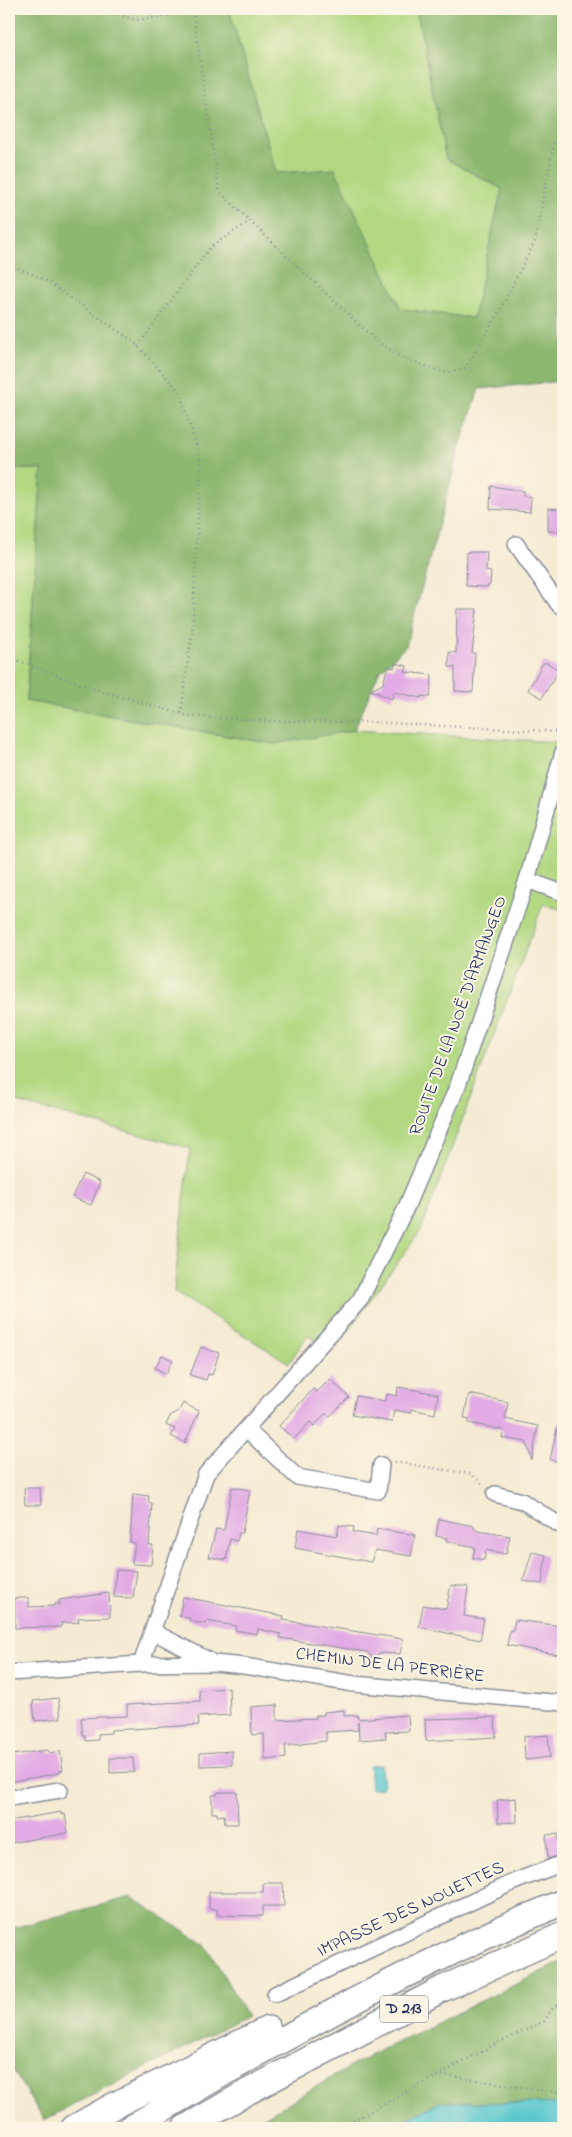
<svg xmlns="http://www.w3.org/2000/svg" width="572" height="2137" font-family="'Indie Flower',sans-serif">
	<style>
		.green { fill: #b2d882; stroke: #668470 }
		.forest { fill: #8db870; stroke: #547467 }
		.water { fill: #5bc8ce; stroke: #3b7c96 }
		.building { fill: #e2abe5 }
		.lines { fill: none; stroke-linecap: round; stroke-linejoin: round }
		.minor-casing { stroke: #888d98; stroke-width: 18 }
		.trunk-casing { stroke: #888d98; stroke-width: 28 }
		.path { stroke: #888d98; stroke-width: 2.5; stroke-dasharray: 1 4; stroke-linecap: butt }
		.minor { stroke: #fff; stroke-width: 15 }
		.trunk { stroke: #fff; stroke-width: 25 }
		.labels { text-anchor: middle; dominant-baseline: central; stroke-width: 4; stroke-linejoin: round; paint-order: stroke }
		.shield { fill: #fcf5e5; stroke: #5e6a86; stroke-width: 1 }
		.shield-label { font-size: 16px; font-weight: bold; fill: #1b2f5e }
		.street-label { font-size: 18px; fill: #1b2f5e; stroke: #fcf5e5 }
	</style>
	<rect width="100%" height="100%" fill="#fcf5e5"/>
	<filter id="ink" filterUnits="userSpaceOnUse"><feTurbulence type="fractalNoise" baseFrequency=".02" numOctaves="2"/><feDisplacementMap in="SourceGraphic" scale="10" xChannelSelector="R" yChannelSelector="G"/><feConvolveMatrix kernelMatrix="1 2 1 2 8 2 1 2 1" color-interpolation-filters="sRGB"/></filter>
	<filter id="wash" filterUnits="userSpaceOnUse"><feTurbulence type="fractalNoise" baseFrequency=".0096" numOctaves="4" result="noise"/><feDisplacementMap in="SourceGraphic" scale="20" xChannelSelector="R" yChannelSelector="G"/><feGaussianBlur stdDeviation="1.12" result="paint"/><feColorMatrix in="noise" values="0 0 0 0 0 0 0 0 0 0 0 0 0 0 0 0 0 1.4 0 .05"/><feComposite in="paint" operator="in"/></filter>
	<g filter="url(#wash)">
		<rect width="100%" height="100%" fill="#f5ebd3"/>
		<path class="green" d="M229,9H416L446,159L502,189L473,318L401,309L335,170L276,173Z
			M9,469H42L26,701L274,744L354,730L557,742L563,730V910L543,904L421,1230L335,1349L307,1336L289,1363L174,1292L190,1148L9,1100Z"/>
		<path class="forest" d="M9,9H138L152,11L171,9H229L276,173L335,169L401,309L473,318L502,189L446,159L416,9H563V381L479,389L460,446L406,646L379,672L354,730L274,744L26,701L42,469H9Z
			M131,1897L206,1945L247,2016L44,2120L9,2064V1929Z
			M563,1961V2104L440,2102L390,2128H245L367,2057Z"/>
		<path class="water" d="M381,1765L383,1788L371,1789L369,1766Z
			M440,2102L563,2104V2128H390Z"/>
		<g id="blocks">
			<path class="building" d="M491,486L523,491V496L531,497L530,512L490,509Z
				M548,508L563,509V531H548Z
				M467,552H487L486,571L491,572L490,585L486,587L466,586Z
				M457,609H477L472,653H475L473,692L455,691V667H449V652L456,653Z
				M395,663L407,666L405,672L432,675L430,697L421,696V698L394,692L392,699L371,690L383,684L388,666L394,668Z
				M543,663H547L559,670L542,698L528,690Z
				M83,1174L100,1182L91,1205L72,1197Z
				M201,1347L219,1353L212,1375L208,1374L206,1380L190,1375Z
				M162,1355L173,1360L166,1374L155,1368Z
				M330,1379L349,1397L330,1416L325,1414L314,1426L310,1422L294,1439L279,1426L313,1389L317,1392Z
				M398,1387L438,1394L435,1414L411,1409V1413L394,1410L392,1422L352,1415L356,1396L385,1401L387,1394L397,1396Z
				M469,1394L508,1402L505,1419L538,1426L532,1460L526,1442L502,1438L503,1430L469,1423V1419L464,1418Z
				M183,1403L199,1411L185,1443L171,1436L175,1429L166,1425L170,1416L179,1411Z
				M558,1424L563,1425V1463L550,1460Z
				M232,1487L250,1490L242,1533H239L237,1541L230,1539L226,1560L209,1557L216,1529L224,1530Z
				M24,1488H40L41,1505H25Z
				M133,1494L149,1496L148,1502L152,1503L149,1545H153L151,1565L132,1564L135,1543L130,1542Z
				M439,1519L474,1526V1528L478,1531L510,1536L506,1554L486,1550L484,1560L473,1558L475,1547L446,1541L447,1538L436,1536Z
				M339,1525L354,1527L353,1532L376,1536L377,1529L415,1535L411,1556L375,1550L371,1562L295,1548L298,1529L337,1536Z
				M532,1552L546,1555L542,1584L523,1581Z
				M116,1570L137,1571L133,1598L114,1597Z
				M451,1585L468,1587L464,1616L484,1619L480,1640L419,1627L423,1605L446,1609Z
				M109,1593L110,1617L78,1618L79,1622L61,1623V1627L15,1628L14,1598H29V1607L54,1606V1604H60L59,1600Z
				M183,1597L284,1616L283,1620L403,1639L400,1654L380,1653L372,1658L367,1652L280,1638L281,1634L258,1629L257,1634L235,1630L236,1626L206,1621V1624L189,1621L190,1618L179,1616Z
				M515,1620L563,1626V1643L559,1655L507,1645L510,1630H513Z
				M229,1688L230,1715L198,1717L199,1725L111,1730V1733L98,1734V1740L86,1741L85,1736H83L81,1718L127,1716V1705L200,1701L199,1690Z
				M58,1698L61,1718L35,1721L33,1701Z
				M277,1705V1720L316,1718V1715H324V1712L344,1710V1716L357,1715L358,1719L408,1715L409,1731L385,1732L386,1738L359,1740L358,1722V1730L326,1732V1741L285,1746L286,1758L265,1760L264,1734L252,1735L251,1707Z
				M495,1717L496,1737L426,1741L425,1719Z
				M548,1735L550,1757L525,1760L524,1737Z
				M48,1750L49,1753L60,1751L63,1770L59,1771V1773L9,1782V1759L13,1758L12,1755Z
				M232,1751V1765L200,1766V1753Z
				M110,1758H133L134,1772L110,1773Z
				M218,1792H237L238,1824H225L224,1815L217,1816V1813H212V1795H217Z
				M516,1798L517,1822L498,1823L497,1800Z
				M61,1812V1815L65,1814L68,1833L10,1843L9,1821Z
				M558,1834L559,1855L548,1859L546,1835Z
				M263,1883H283L284,1906H263V1916L217,1915V1909H209V1892H263Z"/>
		</g>
	</g>
	<g filter="url(#ink)">
		<use href="#blocks" fill-opacity="0" stroke="#888d98" stroke-width="1"/>
		<g class="lines">
			<g class="minor-casing">
				<path id="minor" d="M516,544L559,605L563,607
					M527,880L563,893
					M246,1429L297,1477L378,1491L381,1465
					M495,1494L522,1501L563,1527
					M152,1631L210,1661
					M141,1664L206,1474L360,1300L405,1210L458,1085L527,880L563,752
					M9,1673L141,1664L214,1663L244,1666L354,1684L563,1703
					M9,1798L60,1790
					M275,1994L516,1881L563,1863"/>
			</g>
			<g class="trunk-casing">
				<path id="trunk" d="M74,2128L113,2106L268,2029
					M131,2128C270,2043 413,1965 563,1902
					M185,2128L249,2091L442,1989L563,1935"/>
			</g>
			<path class="path" d="M99,9L137,20L193,12L219,191L250,221
				M9,264L45,280L134,342L179,391L201,459L192,633L181,714
				M138,346L210,247L250,221L373,338L401,357L446,373L465,368L497,316L535,241L554,143L563,121
				M9,657L94,689L189,716L271,721L368,722L563,732
				M395,1462L471,1474L484,1485
				M442,2075L563,2093
				M340,2128L494,2045L545,2021L552,2009L563,2001"/>
			<use href="#minor" class="minor"/>
			<use href="#trunk" class="trunk"/>
		</g>
	</g>
	<g class="labels">
		<rect class="shield" x="380" y="1995.5" width="48" height="27" rx="4"/>
		<g class="shield-label">
			<text x="404" y="2009">D 213</text>
		</g>
		<g class="street-label">
			<text transform="translate(459 1016) rotate(-70)">ROUTE DE LA NOË D'ARMANGEO</text>
			<text transform="translate(390 1666) rotate(7)">CHEMIN DE LA PERRIÈRE</text>
			<text transform="translate(411 1910) rotate(-25)">IMPASSE DES NOUETTES</text>
		</g>
	</g>
	<rect width="572" height="2137" fill="none" stroke="#fcf5e5" stroke-width="30"/>
</svg>
